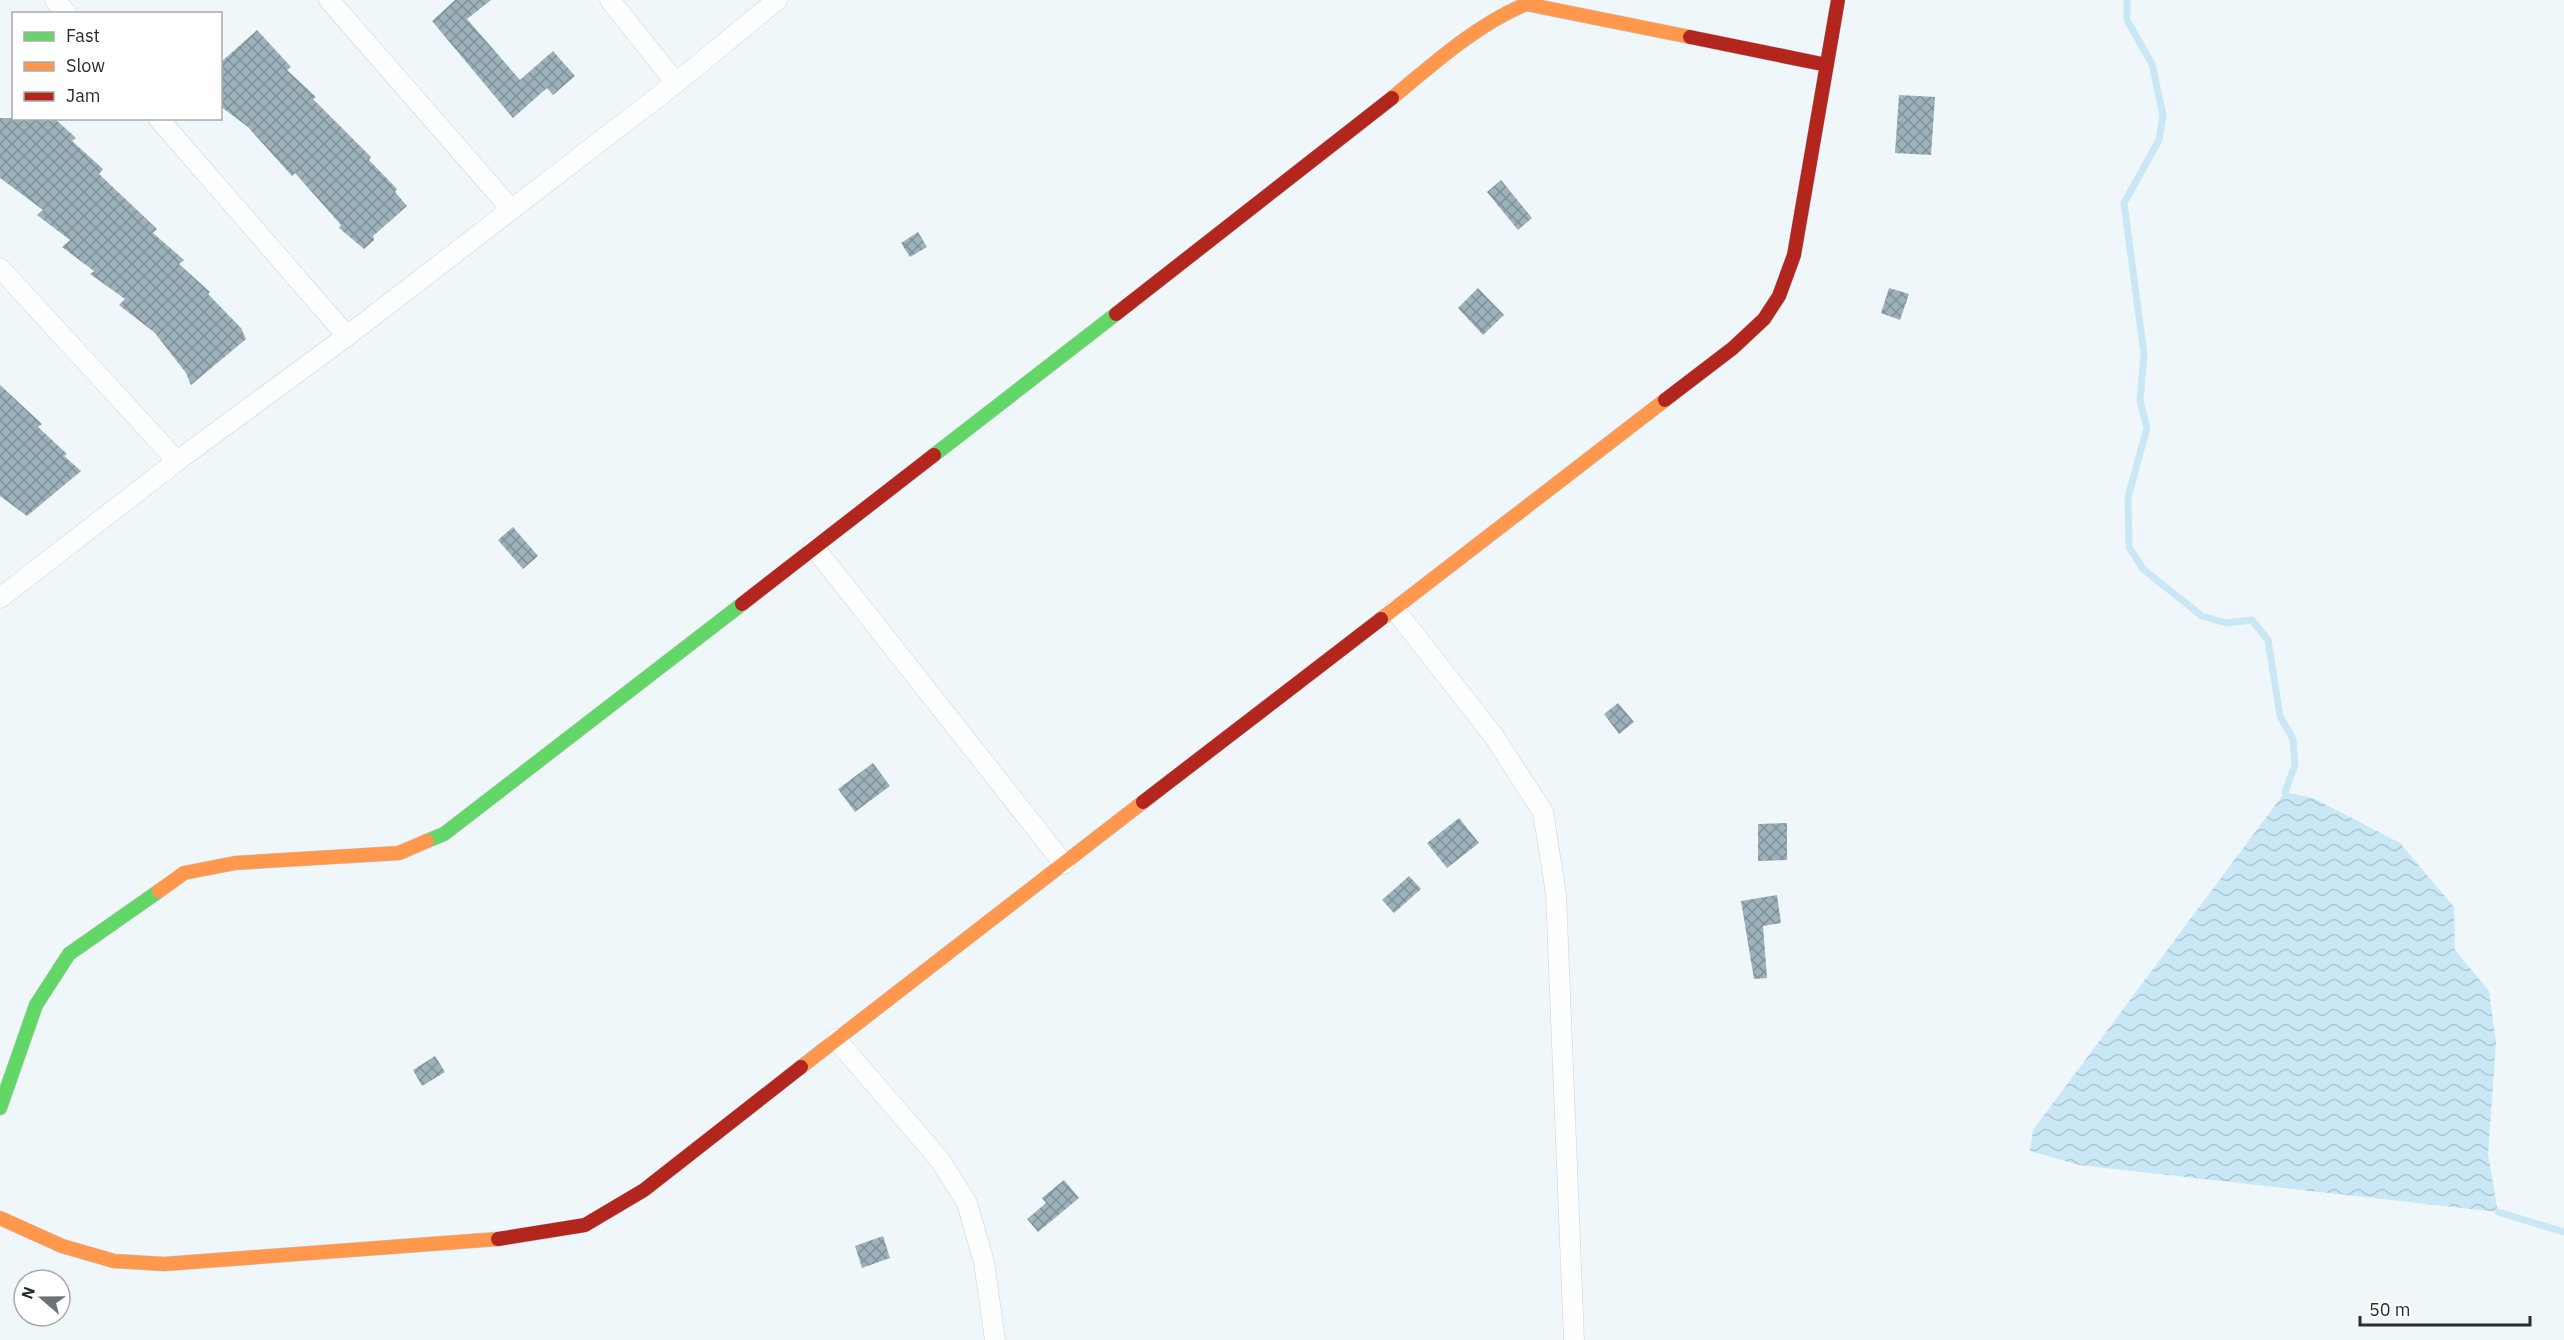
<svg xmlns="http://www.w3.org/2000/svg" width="2564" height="1340" font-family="'IBM Plex Sans',sans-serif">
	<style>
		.water { fill: url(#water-waves) }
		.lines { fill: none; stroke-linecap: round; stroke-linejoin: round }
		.stream { stroke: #c9e7f5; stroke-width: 7 }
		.building { fill: url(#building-cross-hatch) }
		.street-casing { stroke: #cbd2d5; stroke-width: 21 }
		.fast-casing { stroke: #cbd2d5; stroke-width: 15 }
		.slow-casing { stroke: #cbd2d5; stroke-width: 15 }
		.jam-casing { stroke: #cbd2d5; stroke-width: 15 }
		.street { stroke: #fdfefe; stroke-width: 20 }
		.fast { stroke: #63d668; stroke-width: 14 }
		.slow { stroke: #ff974d; stroke-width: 14 }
		.jam { stroke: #b3261e; stroke-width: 14 }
	</style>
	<defs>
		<pattern id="water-waves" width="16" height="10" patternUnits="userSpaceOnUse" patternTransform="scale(1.5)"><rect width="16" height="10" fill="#c9e7f5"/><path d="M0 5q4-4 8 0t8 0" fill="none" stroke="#acc6d2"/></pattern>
		<pattern id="building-cross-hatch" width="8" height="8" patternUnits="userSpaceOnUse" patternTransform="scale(1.5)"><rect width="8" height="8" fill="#9cb1b9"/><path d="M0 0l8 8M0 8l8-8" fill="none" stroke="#7f9097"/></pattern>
	</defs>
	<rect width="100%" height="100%" fill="#f0f7fa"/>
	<path class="water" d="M2285,792L2313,798L2400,843L2454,907L2455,950L2489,991L2496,1043L2488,1155L2498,1212L2079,1165L2030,1151L2033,1130Z"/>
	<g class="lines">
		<path class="stream" d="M2127,0V20L2152,64L2163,115L2159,140L2124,203L2144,354L2140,401L2147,428L2128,497L2129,547L2143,569L2202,616L2226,623L2252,620L2268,640L2280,716L2293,739L2295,765L2285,792
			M2498,1212L2564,1232"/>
	</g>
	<path class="building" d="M455,0H491L467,19L520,80L553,51L575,76L553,95L547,88L513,118L432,21Z
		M257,30L291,67L287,70L316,97L313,99L371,157L369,160L397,189L395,192L407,206L373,236L374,240L364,249L339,228L341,225L295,173L292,176L248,127L220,106V63Z
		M1899,95L1935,97L1931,155L1895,153Z
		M0,118H54L76,138L72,141L103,169L99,174L157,229L153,233L184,260L179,264L210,292L208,294L241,328L246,339L191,385L186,373L155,333L119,305L125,299L90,274L94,271L62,247L70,240L37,215L43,210L0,178Z
		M1501,180L1532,218L1518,230L1487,192Z
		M918,232L927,247L910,257L901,243Z
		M1478,288L1504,315L1483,335L1458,308Z
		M1889,288L1909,294L1900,320L1881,313Z
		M0,385L42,424L38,427L67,454L64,456L81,471L27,516L0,496Z
		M513,527L538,556L523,569L498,540Z
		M1618,703L1634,722L1619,734L1604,714Z
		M873,763L890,786L855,812L838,789Z
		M1459,818L1479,843L1447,868L1427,843Z
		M1787,823V860L1758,861V824Z
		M1409,876L1421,889L1394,913L1382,900Z
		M1777,895L1781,923L1763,926L1767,978L1754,979L1741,901Z
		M435,1056L445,1072L422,1086L413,1070Z
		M1064,1180L1079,1198L1038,1232L1027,1219L1046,1203L1042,1198Z
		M883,1236L890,1258L862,1268L855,1246Z"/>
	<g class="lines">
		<g class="street-casing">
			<path id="street" d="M55,0L67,14
				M329,0L511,209
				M610,0L676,83
				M158,118L347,336
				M0,268L177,461
				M814,547L1064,864
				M0,598L177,461L347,336L676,83L777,0
				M1395,610L1493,735L1543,812L1556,894L1574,1340
				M836,1039L940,1160L967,1203L984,1262L995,1340"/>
		</g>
		<g class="fast-casing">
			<path id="fast" d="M934,455L1116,314
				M427,841L444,834L742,604
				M0,1108L36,1005L69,954L159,891"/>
		</g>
		<g class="slow-casing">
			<path id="slow" d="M1392,98C1433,64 1476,25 1526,4L1690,37
				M1381,619L1665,400
				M159,891L184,873L235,863L399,853L427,841
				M801,1067L1143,802
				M0,1218L62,1246L114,1261L164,1264L498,1239"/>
		</g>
		<g class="jam-casing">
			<path id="jam" d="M1690,37L1827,65
				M1116,314L1392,98
				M1665,400L1733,348L1764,319L1779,296L1794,255L1838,0
				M742,604L934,455
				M1143,802L1381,619
				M498,1239L585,1225L644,1190L801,1067"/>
		</g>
		<use href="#street" class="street"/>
		<use href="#fast" class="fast"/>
		<use href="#slow" class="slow"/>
		<use href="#jam" class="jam"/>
	</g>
	<rect x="12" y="12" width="210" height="108" fill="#ffffff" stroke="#a8abad" stroke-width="1.5"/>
	<rect x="24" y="32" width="30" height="9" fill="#63d668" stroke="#a8abad" stroke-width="1.5"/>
	<text x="66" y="42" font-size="18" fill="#262e32">Fast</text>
	<rect x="24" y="62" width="30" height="9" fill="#ff974d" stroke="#a8abad" stroke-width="1.5"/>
	<text x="66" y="72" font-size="18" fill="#262e32">Slow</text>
	<rect x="24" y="92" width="30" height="9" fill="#b3261e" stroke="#a8abad" stroke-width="1.5"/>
	<text x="66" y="102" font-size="18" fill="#262e32">Jam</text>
	<g transform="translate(42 1298) rotate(290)"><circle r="28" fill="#ffffff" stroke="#a8abad" stroke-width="1.5"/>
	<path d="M0-4.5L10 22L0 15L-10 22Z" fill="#6d7478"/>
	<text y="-9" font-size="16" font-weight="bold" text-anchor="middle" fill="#262e32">N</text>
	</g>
	<path d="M2360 1316v9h170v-9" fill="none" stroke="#262e32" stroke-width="3"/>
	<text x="2369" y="1316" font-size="18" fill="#262e32" stroke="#ffffff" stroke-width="4.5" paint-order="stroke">50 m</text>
</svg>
